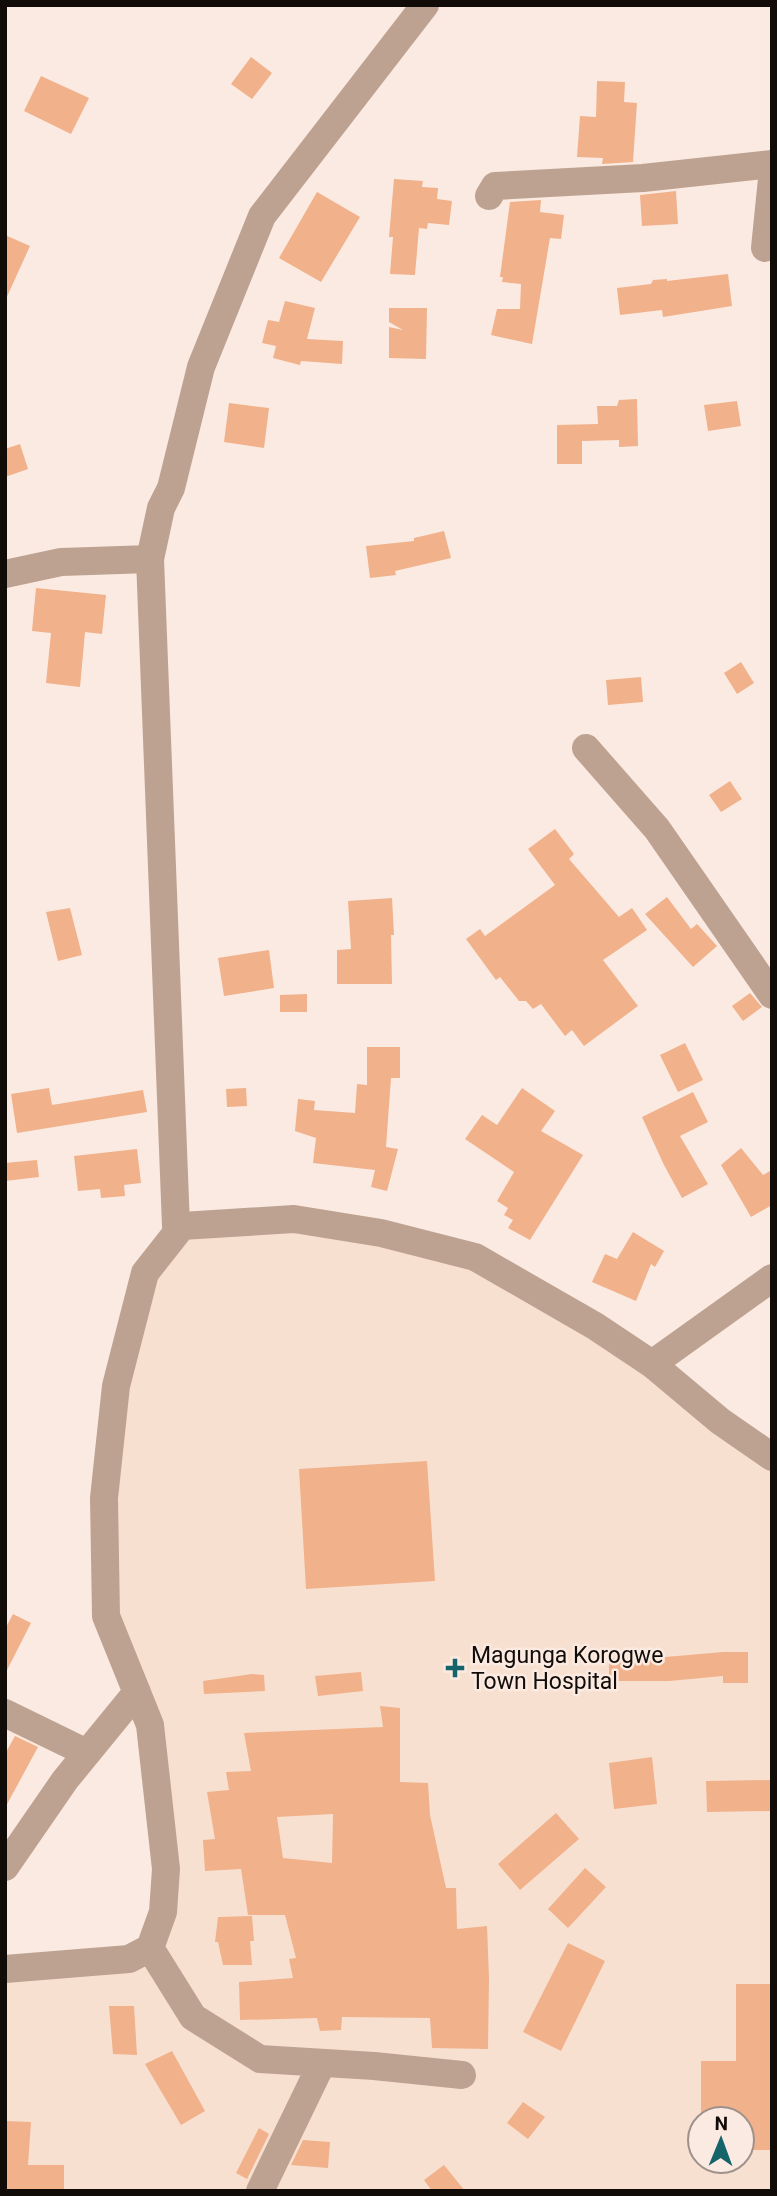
<svg xmlns="http://www.w3.org/2000/svg" width="777" height="2196" font-family="Roboto,sans-serif">
	<style>
		.built { fill: #f8e0d1; fill-rule: evenodd }
		.building { fill: #f0b18b; fill-rule: evenodd }
		.lines { fill: none; stroke-linecap: round; stroke-linejoin: round }
		.minor { stroke: #bea291; stroke-width: 28 }
		.poi-dot { fill: #15646a; stroke: #fbeae1; stroke-width: 2.5 }
		.labels { text-anchor: middle; dominant-baseline: central; stroke-width: 5; stroke-linejoin: round; paint-order: stroke }
		.poi-label { font-size: 23px; fill: #120c09; stroke: #fbeae1; text-anchor: start }
	</style>
	<rect width="100%" height="100%" fill="#fbeae1"/>
	<path class="built" d="M293,1229L379,1243L471,1267L590,1334L772,1469V2191H5V1979L131,1970L173,1914L117,1614L114,1499L126,1388L154,1278L188,1236ZM700,2119H742V2161H700Z"/>
	<path class="building" d="M251,57L272,73L252,99L231,84Z
		M41,76L89,98L71,134L24,111Z
		M597,81L625,82L624,102L637,103L633,162L602,164L603,158L577,157L580,116L596,117Z
		M394,179L423,181L422,187L438,188L437,199L452,201L449,225L428,223L427,229L419,228L415,275L390,274L393,237H389Z
		M676,191L678,224L642,226L640,195Z
		M317,192L360,217L321,282L279,258Z
		M541,200L540,212L564,215L561,239L550,238L532,344L491,335L497,309H520L521,284L502,282L503,277H500L510,202Z
		M5,235L30,246L5,301Z
		M728,274L732,306L663,317L662,310L620,315L617,288L651,284L653,280L667,279V281Z
		M285,301L315,308L307,339L343,341L342,364L301,361L300,365L273,358L276,346L262,343L268,320L279,322Z
		M389,308H427L426,359L389,358V327L403,330L389,322Z
		M637,399L638,446L619,447V440L582,441V464H557V425L598,424L597,406H617L619,400Z
		M737,401L741,426L708,431L704,405Z
		M229,403L269,408L264,448L224,442Z
		M20,444L28,469L5,477V449Z
		M444,531L451,558L395,571L396,575L370,578L366,546L414,541V538Z
		M36,588L106,595L102,634L85,632L80,687L46,683L51,633L32,631Z
		M741,662L754,683L737,694L724,673Z
		M641,677L643,702L608,705L606,680Z
		M730,781L742,799L721,812L709,795Z
		M555,829L574,854L569,859L619,917L632,908L647,930L603,960L638,1006L584,1046L572,1030L565,1036L541,1004L533,1009L526,1001H519L500,977L496,980L466,939L480,929L485,936L555,885L528,849Z
		M667,897L691,929L697,924L717,946L693,967L645,914Z
		M392,898L394,935H391L392,984H337V950L351,949L348,901Z
		M70,908L82,955L58,961L46,912Z
		M269,950L274,988L224,996L218,958Z
		M750,993L762,1007L743,1021L732,1006Z
		M307,994V1012H280V995Z
		M685,1043L703,1080L678,1092L660,1055Z
		M367,1047H400V1078H391L386,1147L398,1149L387,1191L371,1187L375,1170L313,1163L316,1138L295,1131L298,1099L315,1101L314,1110L355,1113L357,1084L367,1085Z
		M49,1088L52,1105L143,1090L147,1112L17,1133L11,1094Z
		M246,1088L247,1106L227,1107L226,1089Z
		M522,1088L555,1111L541,1131L583,1155L530,1240L508,1228L513,1220L504,1215L508,1208L497,1201L514,1172L465,1139L482,1115L497,1125Z
		M693,1092L708,1122L680,1136L708,1184L682,1198L664,1165L642,1117Z
		M741,1148L763,1175L772,1170V1205L751,1217L721,1165Z
		M137,1149L141,1183L124,1185L125,1196L101,1198L100,1189L78,1191L74,1156Z
		M37,1160L39,1177L5,1181V1163Z
		M633,1232L664,1251L655,1267L651,1264L636,1301L592,1282L605,1254L617,1259Z
		M427,1461L435,1581L306,1589L299,1469Z
		M13,1614L31,1623L5,1674V1629Z
		M723,1652H748V1683H723V1676L669,1681H609V1658H654Z
		M361,1672L363,1691L318,1696L315,1676Z
		M252,1674L264,1675L265,1691L204,1694L203,1681Z
		M380,1706L400,1708V1782L428,1783L430,1815L446,1888H456L457,1929L487,1926L489,1978L488,2049L432,2048L430,2018L342,2017L341,2030L320,2031L317,2018L240,2020L239,1982L293,1978L289,1959L296,1958L285,1915H248L241,1869L205,1871L203,1840L215,1839L207,1792L229,1790L226,1772L251,1771L244,1733L383,1727ZM333,1814L332,1863L283,1858L277,1817Z
		M15,1736L38,1747L5,1808V1754Z
		M652,1757L657,1804L614,1809L609,1763Z
		M772,1780V1811L707,1812L706,1781Z
		M556,1813L579,1839L520,1890L498,1864Z
		M585,1868L606,1887L568,1928L548,1909Z
		M252,1916L254,1941H250L252,1965H223L218,1942H215L218,1917Z
		M568,1943L605,1961L561,2051L523,2032Z
		M736,1984H772V2150H742V2119H701V2061H736Z
		M109,2006H134L137,2055L113,2054Z
		M172,2051L205,2111L181,2125L145,2064Z
		M523,2102L545,2117L528,2139L507,2123Z
		M5,2121L31,2122L28,2165H64V2191H5Z
		M259,2128L269,2134L247,2179L236,2173Z
		M303,2140L330,2142L328,2168L291,2165Z
		M444,2165L465,2191H432L424,2180Z"/>
	<g class="lines">
		<path class="minor" d="M489,196L495,186L643,178L772,164
			M765,248L772,179
			M5,574L61,562L150,559
			M586,748L657,829L772,995
			M182,1226H176L150,559L161,508L171,488L201,367L262,216L425,5
			M652,1364L772,1278
			M5,1713L87,1753
			M5,1867L65,1780L137,1692
			M150,1948L193,2017L260,2059L374,2066L462,2075
			M5,1969L129,1959L150,1948L163,1912L166,1869L150,1725L106,1616L104,1498L116,1386L145,1273L182,1226L294,1219L381,1233L475,1257L595,1326L652,1364L720,1421L772,1457
			M260,2191L322,2063"/>
	</g>
	<path class="poi-dot" d="M451.5 1657.5h7v7h7v7h-7v7h-7v-7h-7v-7h7z"/>
	<g class="labels">
		<g class="poi-label">
			<text x="471" y="1655">Magunga Korogwe<tspan x="471" dy="26">Town Hospital</tspan></text>
		</g>
	</g>
	<rect width="777" height="2196" fill="none" stroke="#120c09" stroke-width="14"/>
	<g transform="translate(721 2140) rotate(1)"><circle r="33" fill="#fbeae1" stroke="#9e918b" stroke-width="2"/>
	<path d="M0-5L12 26L0 18L-12 26Z" fill="#15646a"/>
	<text y="-10" font-size="19" font-weight="bold" text-anchor="middle" fill="#120c09">N</text>
	</g>
</svg>
